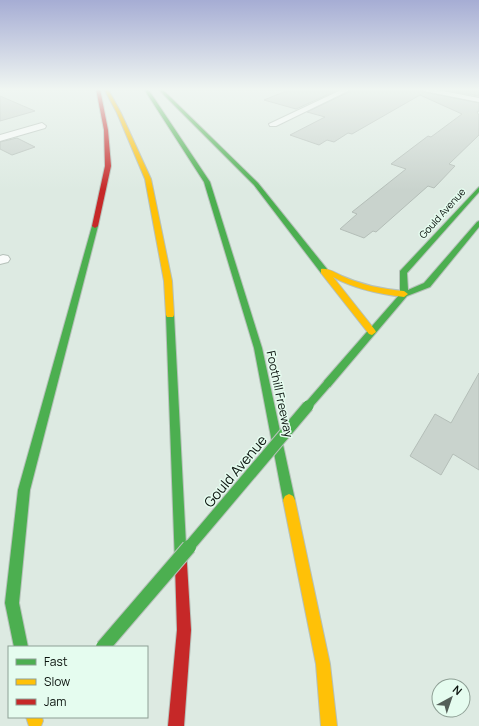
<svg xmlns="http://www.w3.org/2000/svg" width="479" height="726" font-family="Manrope,sans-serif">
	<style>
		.building { fill: #c9d3cd; stroke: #b4beb8 }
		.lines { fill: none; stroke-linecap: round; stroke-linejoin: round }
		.street-casing { stroke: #b6c1ba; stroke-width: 2 }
		.fast-casing { stroke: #b6c1ba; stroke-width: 2 }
		.slow-casing { stroke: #b6c1ba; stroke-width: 2 }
		.jam-casing { stroke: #b6c1ba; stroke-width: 2 }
		.street { fill: #fafcfb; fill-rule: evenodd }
		.fast { fill: #4caf50; fill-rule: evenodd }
		.slow { fill: #ffc107; fill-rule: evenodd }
		.jam { fill: #c62828; fill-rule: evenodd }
		.fast-bridge-far2-casing { stroke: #b6c1ba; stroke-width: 10; stroke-linecap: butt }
		.fast-bridge-far1-casing { stroke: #b6c1ba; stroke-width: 13; stroke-linecap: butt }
		.fast-bridge-casing { stroke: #b6c1ba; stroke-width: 16; stroke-linecap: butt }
		.fast-bridge-far2 { stroke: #4caf50; stroke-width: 8 }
		.fast-bridge-far1 { stroke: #4caf50; stroke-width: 11 }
		.fast-bridge { stroke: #4caf50; stroke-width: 14 }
		.labels { text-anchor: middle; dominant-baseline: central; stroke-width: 3; stroke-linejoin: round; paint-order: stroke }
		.far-street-label { font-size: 10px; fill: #0b130e; stroke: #e5fcef }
		.street-label { font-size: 12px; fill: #0b130e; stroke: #e5fcef }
		.near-street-label { font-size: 14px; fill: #0b130e; stroke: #e5fcef }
	</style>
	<rect width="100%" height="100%" fill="#ddeae2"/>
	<path class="building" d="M291,89H340L296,109L264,100Z
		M353,89H420L424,92L479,103V111L477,112L479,115V135L449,164L455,166L434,188L428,186L376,232L373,231L364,238L340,229L357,214L352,212L406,169L391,164L428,136L431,137L462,114L420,95L352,134L348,133L334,142L327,140L319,145L290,135L325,117L307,112L353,90Z
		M439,89H479V96Z
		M0,96L35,111L0,121Z
		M17,138L35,147L12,155L0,149V142Z
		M479,373V470L453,454L441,475L410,456L435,414L451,423Z"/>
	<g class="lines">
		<g class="street-casing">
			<path id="street" d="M343,89H352L276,126H270L269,124Z
				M421,89H433L479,98V102L424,91Z
				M42,123L46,126L45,128L0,141V135Z
				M3,255L8,256L10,259L8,262L0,264V256Z"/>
		</g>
		<g class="fast-casing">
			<path id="fast" d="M144,89H148L210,182L262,348L295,500L293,504L289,506L285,504L283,500L254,348L204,182Z
				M158,89H162L258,183L327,269V273H321L254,185Z
				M479,187V192L407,273L408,290L424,283L477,222L479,221V227L430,287L407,296L330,387H324L322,384L324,381L400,294V271Z
				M95,224L98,226L30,490L19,603L28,647H14L5,603L18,490L92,226Z
				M170,312L174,315L187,564L186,569L181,570L176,569L175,564L166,315Z"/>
		</g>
		<g class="slow-casing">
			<path id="slow" d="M104,89H108L121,113L151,179L172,281L174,315L173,317H167L166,315L164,281L145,179L117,113Z
				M321,269C329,268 335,273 342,276C362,285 382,289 404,291L408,294L404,297C379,294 355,289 333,277L375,330L376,332L372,335L369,334L321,273Z
				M289,494L293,496L295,500L330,664L337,726H321L316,664L283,500L285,496Z
				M26,717H42L43,721L41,726H29Z"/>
		</g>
		<g class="jam-casing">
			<path id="jam" d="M96,89H100L108,130L111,166L98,226L95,228L92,226L105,166L104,130Z
				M181,558L186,559L187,564L191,630L184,726H168L177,630L175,564L176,559Z"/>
		</g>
		<use href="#street" class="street"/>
		<use href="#fast" class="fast"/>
		<use href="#slow" class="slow"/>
		<use href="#jam" class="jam"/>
		<g class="fast-bridge-far2-casing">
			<path id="fast-bridge-far2" d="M307,407L327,384"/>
		</g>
		<g class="fast-bridge-far1-casing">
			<path id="fast-bridge-far1" d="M188,548L308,406"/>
		</g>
		<g class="fast-bridge-casing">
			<path id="fast-bridge" d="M103,647L189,547"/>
		</g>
		<use href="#fast-bridge-far2" class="fast-bridge-far2"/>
		<use href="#fast-bridge-far1" class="fast-bridge-far1"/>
		<use href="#fast-bridge" class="fast-bridge"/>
	</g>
	<linearGradient id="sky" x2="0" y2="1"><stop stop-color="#a6add4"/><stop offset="0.47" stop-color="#f0f6f2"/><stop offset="1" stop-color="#f0f6f2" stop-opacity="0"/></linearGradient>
	<rect width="479" height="190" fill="url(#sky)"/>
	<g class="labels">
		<g class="far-street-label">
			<text transform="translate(442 213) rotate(-48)">Gould Avenue</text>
		</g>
		<g class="street-label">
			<text transform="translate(280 394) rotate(78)">Foothill Freeway</text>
		</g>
		<g class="near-street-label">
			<text transform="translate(235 471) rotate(-50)">Gould Avenue</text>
		</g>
	</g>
	<rect x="8" y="646" width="140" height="72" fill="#e5fcef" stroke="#8e9f95"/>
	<rect x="16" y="659" width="20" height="6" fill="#4caf50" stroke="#8e9f95"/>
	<text x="44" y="666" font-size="12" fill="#0b130e">Fast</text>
	<rect x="16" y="679" width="20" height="6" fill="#ffc107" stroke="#8e9f95"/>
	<text x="44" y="686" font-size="12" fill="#0b130e">Slow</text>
	<rect x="16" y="699" width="20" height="6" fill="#c62828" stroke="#8e9f95"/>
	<text x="44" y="706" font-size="12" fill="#0b130e">Jam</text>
	<g transform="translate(451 698) rotate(40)"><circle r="19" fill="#e5fcef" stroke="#8e9f95"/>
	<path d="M0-3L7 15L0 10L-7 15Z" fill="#545e58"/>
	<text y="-6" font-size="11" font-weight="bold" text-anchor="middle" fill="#0b130e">N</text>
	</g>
</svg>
